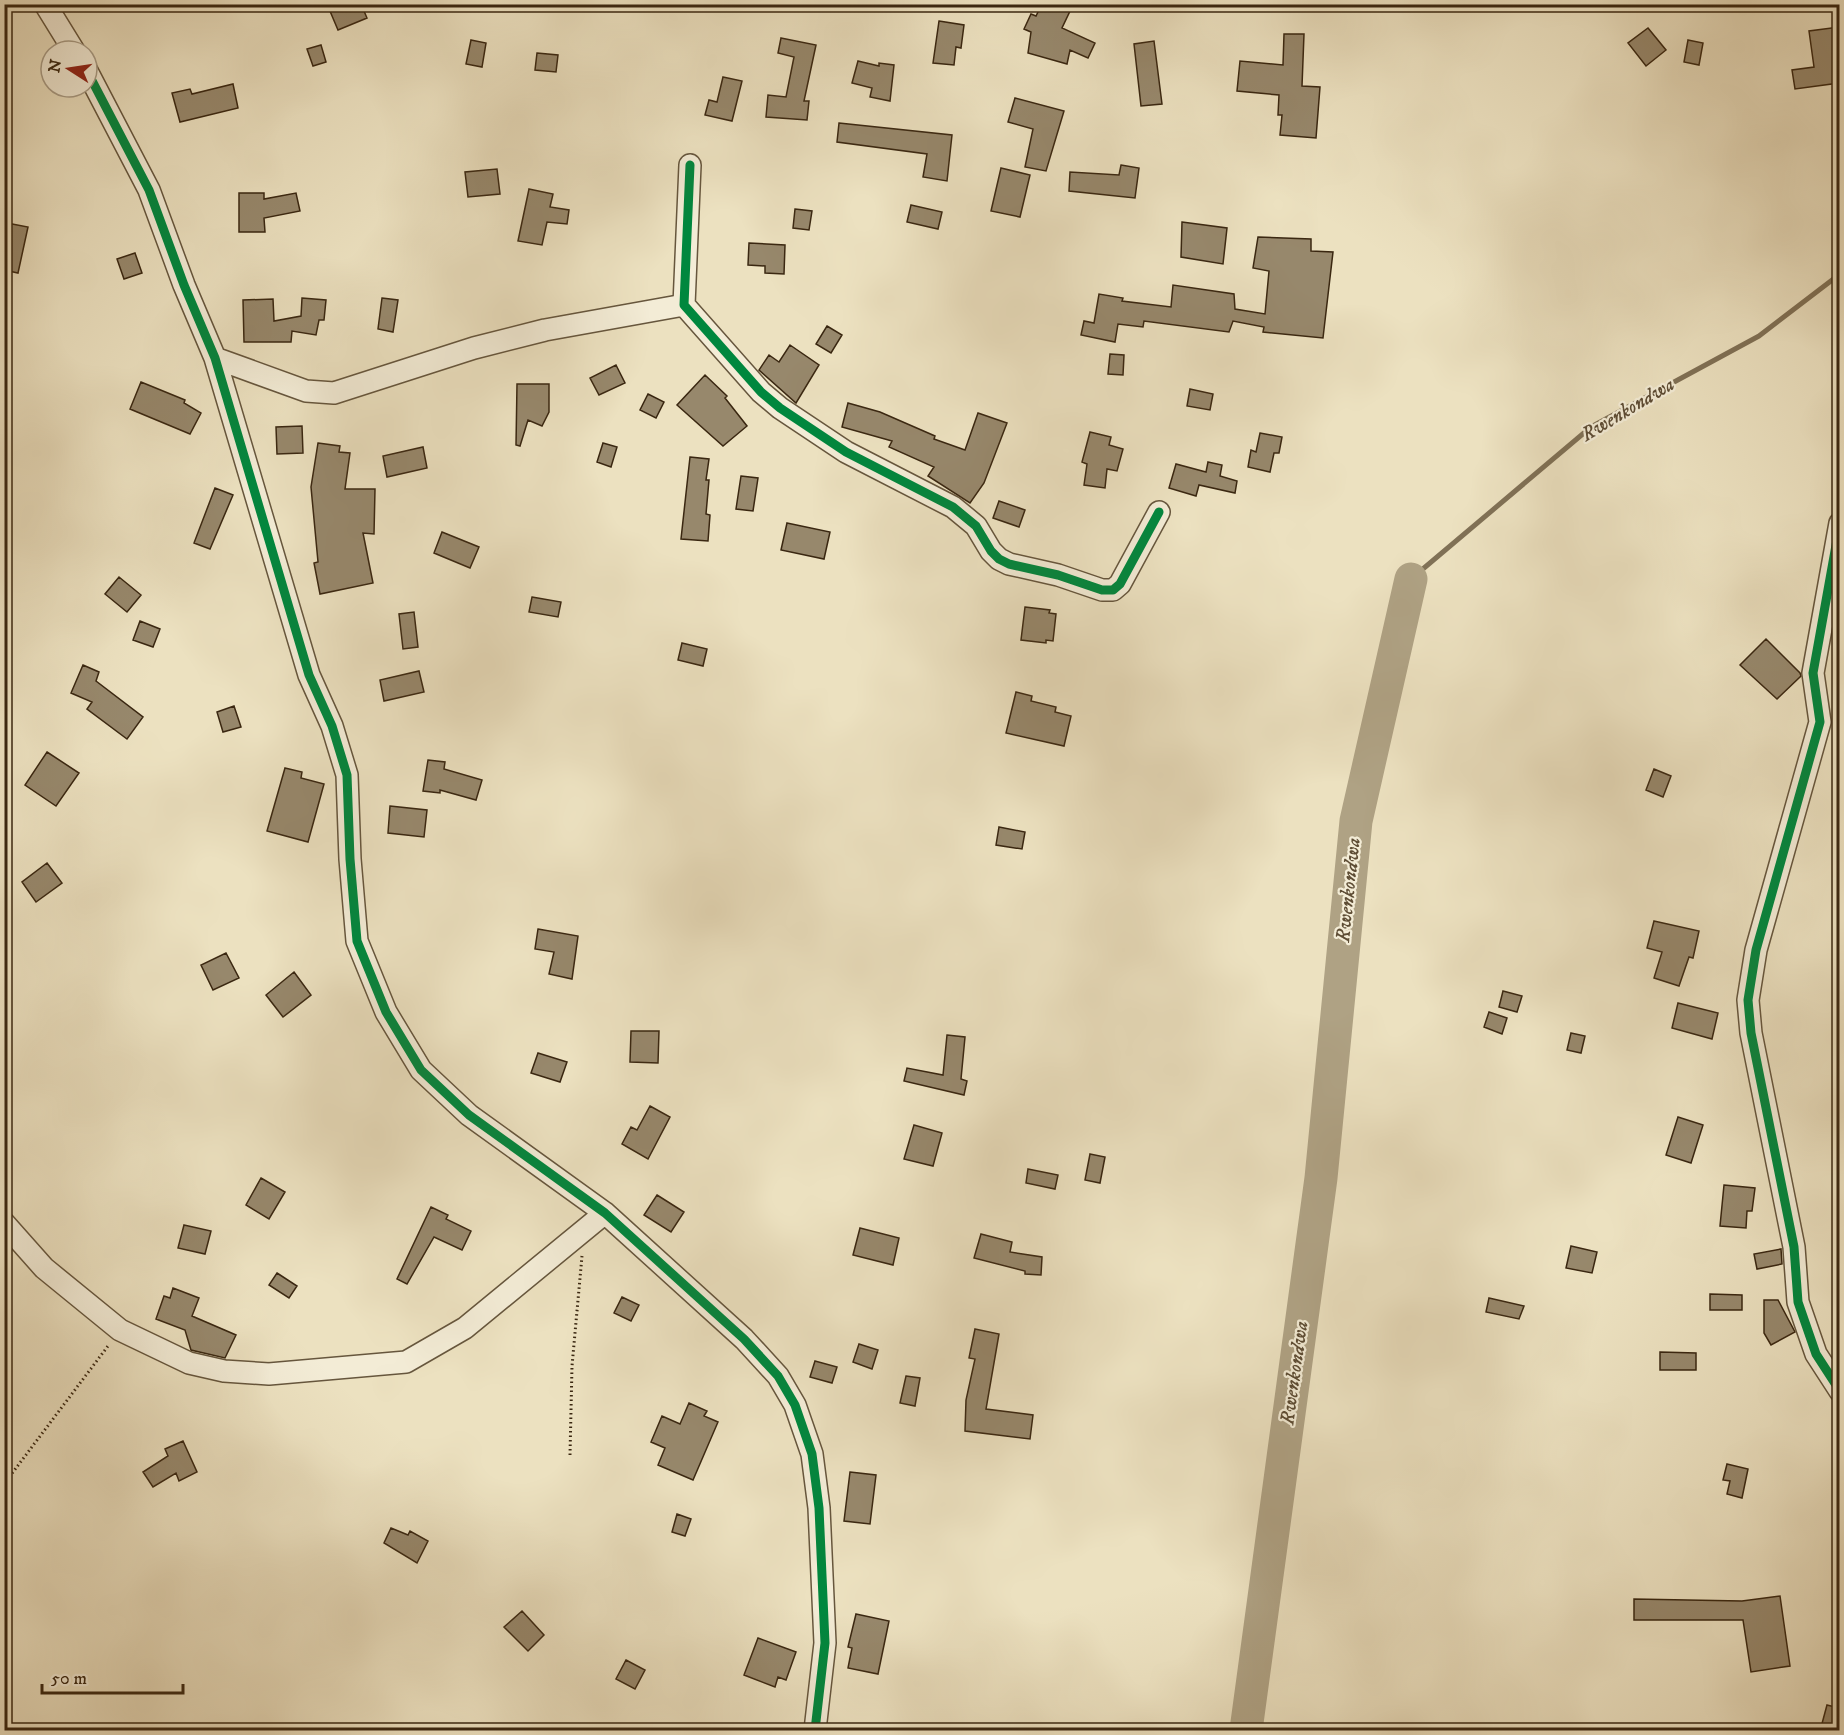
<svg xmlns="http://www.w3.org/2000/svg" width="1844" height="1735" font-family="'IM FELL DW Pica',serif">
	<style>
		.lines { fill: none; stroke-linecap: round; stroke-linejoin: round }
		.stream { stroke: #807156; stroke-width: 5 }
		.river { stroke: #afa284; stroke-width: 33 }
		.building { fill: #97886c; stroke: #3a2711; stroke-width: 1.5 }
		.minor-casing { stroke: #66563d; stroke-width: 24 }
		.path { stroke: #3a2711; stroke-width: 3; stroke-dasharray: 1.5 3; stroke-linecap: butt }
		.minor { stroke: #f3ecd6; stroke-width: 21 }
		.cycleway-casing { stroke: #f3ecd6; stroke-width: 13 }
		.cycleway { stroke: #00873e; stroke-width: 9 }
		.labels { text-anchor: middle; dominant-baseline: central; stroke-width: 4.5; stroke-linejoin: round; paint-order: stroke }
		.water-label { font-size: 20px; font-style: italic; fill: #5d4c34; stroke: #f3ecd6 }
	</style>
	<rect width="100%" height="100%" fill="#ece1c0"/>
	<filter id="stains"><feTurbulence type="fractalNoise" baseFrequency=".00333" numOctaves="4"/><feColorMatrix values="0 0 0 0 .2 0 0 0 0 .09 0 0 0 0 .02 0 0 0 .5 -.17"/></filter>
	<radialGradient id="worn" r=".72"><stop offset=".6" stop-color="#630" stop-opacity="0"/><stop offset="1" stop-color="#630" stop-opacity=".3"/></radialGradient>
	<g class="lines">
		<path class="stream" d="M1411,579L1591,427L1759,336L1840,274"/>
		<path class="river" d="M1246,1730L1321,1178L1356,821L1411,579"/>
	</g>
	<path class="building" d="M327,4H361L367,18L338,30Z
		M1042,4H1062L1071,9L1062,28L1095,43L1088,58L1070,50L1067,64L1028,53L1031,32L1024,29L1031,14L1036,16Z
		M939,21L964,25L961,48L956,47L954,65L933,63Z
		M1839,27V83L1795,89L1792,70L1814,67L1809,31Z
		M1648,28L1666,50L1646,66L1628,43Z
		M1284,34H1304L1302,86L1320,87L1316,138L1280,135L1282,115H1278L1279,95L1237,91L1240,61L1283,65Z
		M781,38L816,45L804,101H809L807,120L766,117L768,95L786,97L794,57L778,53Z
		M471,40L486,43L482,67L466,64Z
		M1688,40L1703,43L1699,65L1684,62Z
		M1154,41L1162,104L1141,106L1134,44Z
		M321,45L326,62L313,66L307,49Z
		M537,53L558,55L556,72L535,70Z
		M858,61L879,66V63L894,65L890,101L870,97L872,88L852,83Z
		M723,77L742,81L732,121L705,115L709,100L717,102Z
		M233,84L238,108L180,122L172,93L190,89L192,94Z
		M1015,98L1064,111L1046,171L1025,167L1033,129L1008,122Z
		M839,123L952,135L947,181L923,177L927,154L837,142Z
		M1121,165L1139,168L1135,198L1069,191L1070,172L1119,175Z
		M1001,168L1030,175L1020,217L991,211Z
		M497,169L500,194L468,197L465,172Z
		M529,189L553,194L550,207L569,210L567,224L547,222L542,245L518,241Z
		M239,193H264V199L296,193L300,211L264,218L265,232H239Z
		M911,205L942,212L938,229L907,222Z
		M795,209L812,211L809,230L793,228Z
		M1182,222L1227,228L1223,264L1181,257Z
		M7,223L28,227L18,273L4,270Z
		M1258,237L1311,239V251L1333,252L1323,338L1263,332L1264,327L1233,321L1229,332L1144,321L1143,327L1118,324L1115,342L1081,335L1084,321L1094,323L1099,294L1123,298L1122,301L1171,307L1173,285L1234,294L1235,309L1265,314L1269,271L1253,268Z
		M749,243L785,245L784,274L765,273V266L748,265Z
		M135,253L142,273L124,279L117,259Z
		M302,298L326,300L324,320H319L316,335L292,331L291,342H244L243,300L273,299L274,321L301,316Z
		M382,298L398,300L393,332L378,329Z
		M827,326L842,335L831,353L816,344Z
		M790,345L819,365L796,403L759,370L769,355L779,362Z
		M1110,354L1124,355L1123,375L1108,374Z
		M616,365L625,383L599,395L590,378Z
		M705,375L727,396L725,398L747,426L723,446L677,405Z
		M141,382L185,400L184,403L201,413L190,434L130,409Z
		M517,384H549V412L542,426L528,420L520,446L516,445Z
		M1190,389L1213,394L1210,410L1187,406Z
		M648,394L664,402L656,418L640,410Z
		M848,403L880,412L935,436L934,439L965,450L978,413L1007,423L984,483L970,503L928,476L934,467L889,447L892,441L842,427Z
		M302,426L303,453L277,454L276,427Z
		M1090,432L1111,437L1109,445L1123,449L1117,471L1107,469L1105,488L1084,485L1087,464L1082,462Z
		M1260,433L1282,437L1279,453H1274L1270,472L1248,467L1251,450L1256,452Z
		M318,443L340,446L339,452L350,453L345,489H375L374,534L363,533L373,583L320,594L314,563L318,562L311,487Z
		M603,443L617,447L611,467L597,462Z
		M423,447L427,468L387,477L383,456Z
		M690,457L709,459L706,480H709L706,514L710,515L708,541L681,539Z
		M1208,462L1222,465L1220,476L1237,481L1235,493L1199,485L1196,496L1169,488L1176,464L1206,472Z
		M741,476L758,478L753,511L736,509Z
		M215,488L233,495L210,549L194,543Z
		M999,501L1025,510L1019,527L993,518Z
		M787,523L830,532L824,559L781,550Z
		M442,532L479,547L470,568L434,553Z
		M119,577L141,595L127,612L105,594Z
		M532,597L561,602L558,617L529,612Z
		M1025,607L1050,610L1049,613L1056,614L1053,641L1046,640V643L1021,640Z
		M414,612L418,647L403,649L399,614Z
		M140,621L160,629L153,647L133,640Z
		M1766,639L1800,673L1801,676L1777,699L1740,665Z
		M682,643L707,649L703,666L678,660Z
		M83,665L99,672L96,681L143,717L127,739L87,709L92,702L71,693Z
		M419,671L424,692L384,701L380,680Z
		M1016,692L1032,696L1031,701L1056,707L1055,712L1071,716L1064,746L1006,733Z
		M234,706L241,727L223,732L217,712Z
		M47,752L79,773L56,806L25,785Z
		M428,760L445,762L444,769L482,780L476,800L440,790V793L423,791Z
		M285,768L302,772L301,778L324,784L308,842L267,831Z
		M1654,769L1671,776L1663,797L1646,790Z
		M390,806L427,810L424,837L388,833Z
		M999,827L1025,832L1022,849L996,845Z
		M47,863L62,883L36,902L22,882Z
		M1654,921L1699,931L1693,958L1689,957L1679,986L1654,978L1662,952L1647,948Z
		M538,929L578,936L572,979L549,974L554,952L535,949Z
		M226,953L239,978L213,990L201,965Z
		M294,972L311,995L283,1017L266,995Z
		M1503,991L1522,996L1517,1012L1499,1007Z
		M1678,1003L1718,1013L1712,1039L1672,1028Z
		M1489,1012L1507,1018L1502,1034L1484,1027Z
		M631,1031H659L658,1063L630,1062Z
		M1571,1033L1585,1036L1581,1053L1567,1050Z
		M947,1035L965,1037L961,1079L967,1081L964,1095L904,1081L907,1068L943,1075Z
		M538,1053L567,1062L560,1082L531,1073Z
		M650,1106L670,1117L648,1159L622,1144L631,1127L637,1130Z
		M1678,1117L1703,1125L1691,1163L1666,1155Z
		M914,1125L942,1133L933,1166L904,1159Z
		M1090,1154L1105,1157L1100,1183L1085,1180Z
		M1028,1169L1058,1175L1055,1189L1026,1183Z
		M261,1178L285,1192L269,1219L246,1205Z
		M1724,1185L1755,1188L1752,1211H1747L1746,1228L1720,1226Z
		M657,1195L684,1212L671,1232L644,1215Z
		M431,1207L448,1215L446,1219L471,1231L462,1250L434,1237L407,1284L397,1279Z
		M184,1225L211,1231L205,1254L178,1248Z
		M860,1228L899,1238L893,1265L853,1255Z
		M981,1234L1012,1242L1010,1252L1042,1257L1041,1275L1025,1274V1271L974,1258Z
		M1571,1246L1597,1252L1592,1273L1566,1268Z
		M1781,1249L1782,1264L1757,1269L1754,1254Z
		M277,1273L297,1286L289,1298L269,1285Z
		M173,1288L199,1298L192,1316L236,1335L225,1358L191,1350L185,1330L156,1319L164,1296L170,1298Z
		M1710,1294L1742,1295V1310H1710Z
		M622,1297L639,1305L631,1321L614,1313Z
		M1489,1298L1524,1306L1519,1319L1486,1312Z
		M1764,1300H1778L1795,1332L1771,1345L1764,1333Z
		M975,1329L999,1334L986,1409L1033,1415L1030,1439L965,1431L966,1400L975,1359L969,1358Z
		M859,1344L878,1350L872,1369L853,1362Z
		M1660,1352L1696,1353V1370H1660Z
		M815,1361L837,1367L832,1383L810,1377Z
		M906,1376L920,1378L915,1406L900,1403Z
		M689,1403L707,1411L704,1416L718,1422L693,1480L658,1465L665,1448L651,1442L662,1416L680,1424Z
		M183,1441L197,1472L179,1481L176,1473L153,1487L143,1472L168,1456L165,1449Z
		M1727,1464L1748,1469L1742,1498L1727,1494L1730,1481L1723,1480Z
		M850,1472L876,1475L870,1524L844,1521Z
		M677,1514L691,1519L685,1536L672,1532Z
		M391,1528L408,1535L410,1531L428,1541L417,1563L384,1543Z
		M1780,1596L1790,1666L1751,1672L1743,1620H1634V1599L1742,1601Z
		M522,1611L544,1635L528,1651L504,1627Z
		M856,1614L889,1621L878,1674L848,1668L852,1648L848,1647Z
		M758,1638L796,1652L786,1680L778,1677L775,1687L744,1675Z
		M626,1660L645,1670L635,1689L616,1679Z
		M1827,1705L1839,1708V1731H1820Z"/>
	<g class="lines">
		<g class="minor-casing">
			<path id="minor" d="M45,4L74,51
				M87,71L149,190L184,285L215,358L309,675L332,726L347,775L350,859L357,941L386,1012L421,1070L469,1115L605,1213L744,1339L778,1376L795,1405L812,1454L819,1508L825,1643L815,1730
				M690,165L684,305L761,392L780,408L846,452L953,507L976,526L991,551L999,559L1009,564L1058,575L1102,590H1113L1120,584L1159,512
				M215,358L306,391L334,393L474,348L545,330L684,305
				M1840,523L1813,673L1820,722L1756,950L1748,1000L1751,1033L1794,1247L1798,1302L1816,1354L1840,1391
				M4,1223L44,1268L120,1330L189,1363L224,1371L269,1374L406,1362L465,1328L605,1213"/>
		</g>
		<path class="path" d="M570,1455L572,1366L582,1256
			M4,1484L108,1346
			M4,1645V1653"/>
		<use href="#minor" class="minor"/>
		<g class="cycleway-casing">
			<path id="cycleway" d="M87,71L149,190L184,285L215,358L309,675L332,726L347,775L350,859L357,941L386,1012L421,1070L469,1115L605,1213L744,1339L778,1376L795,1405L812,1454L819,1508L825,1643L815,1730
				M690,165L684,305L761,392L780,408L846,452L953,507L976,526L991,551L999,559L1009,564L1058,575L1102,590H1113L1120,584L1159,512
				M1840,523L1813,673L1820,722L1756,950L1748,1000L1751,1033L1794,1247L1798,1302L1816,1354L1840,1391"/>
		</g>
		<use href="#cycleway" class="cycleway"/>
	</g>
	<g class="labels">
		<g class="water-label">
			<text transform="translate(1628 410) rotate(-31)">Rwenkondwa</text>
			<text transform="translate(1349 890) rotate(-84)">Rwenkondwa</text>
			<text transform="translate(1295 1373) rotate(-82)">Rwenkondwa</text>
		</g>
	</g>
	<rect width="1844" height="1735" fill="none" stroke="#ece1c0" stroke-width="24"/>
	<rect x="6" y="6" width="1832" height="1723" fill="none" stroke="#3a2711" stroke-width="3"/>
	<rect x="12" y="12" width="1820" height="1711" fill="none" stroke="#3a2711" stroke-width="1.5"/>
	<g transform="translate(69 69) rotate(282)"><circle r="28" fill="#f3ecd6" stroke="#a99d87" stroke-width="1.5"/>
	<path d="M0-4.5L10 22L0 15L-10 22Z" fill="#8f2418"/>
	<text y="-9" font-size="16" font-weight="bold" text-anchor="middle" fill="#3a2711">N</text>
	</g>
	<path d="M42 1684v9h141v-9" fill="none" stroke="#3a2711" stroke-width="3"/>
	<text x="51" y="1684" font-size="18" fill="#3a2711" stroke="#f3ecd6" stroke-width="4.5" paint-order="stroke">50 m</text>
	<rect width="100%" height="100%" filter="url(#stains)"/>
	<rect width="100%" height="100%" fill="url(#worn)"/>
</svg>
